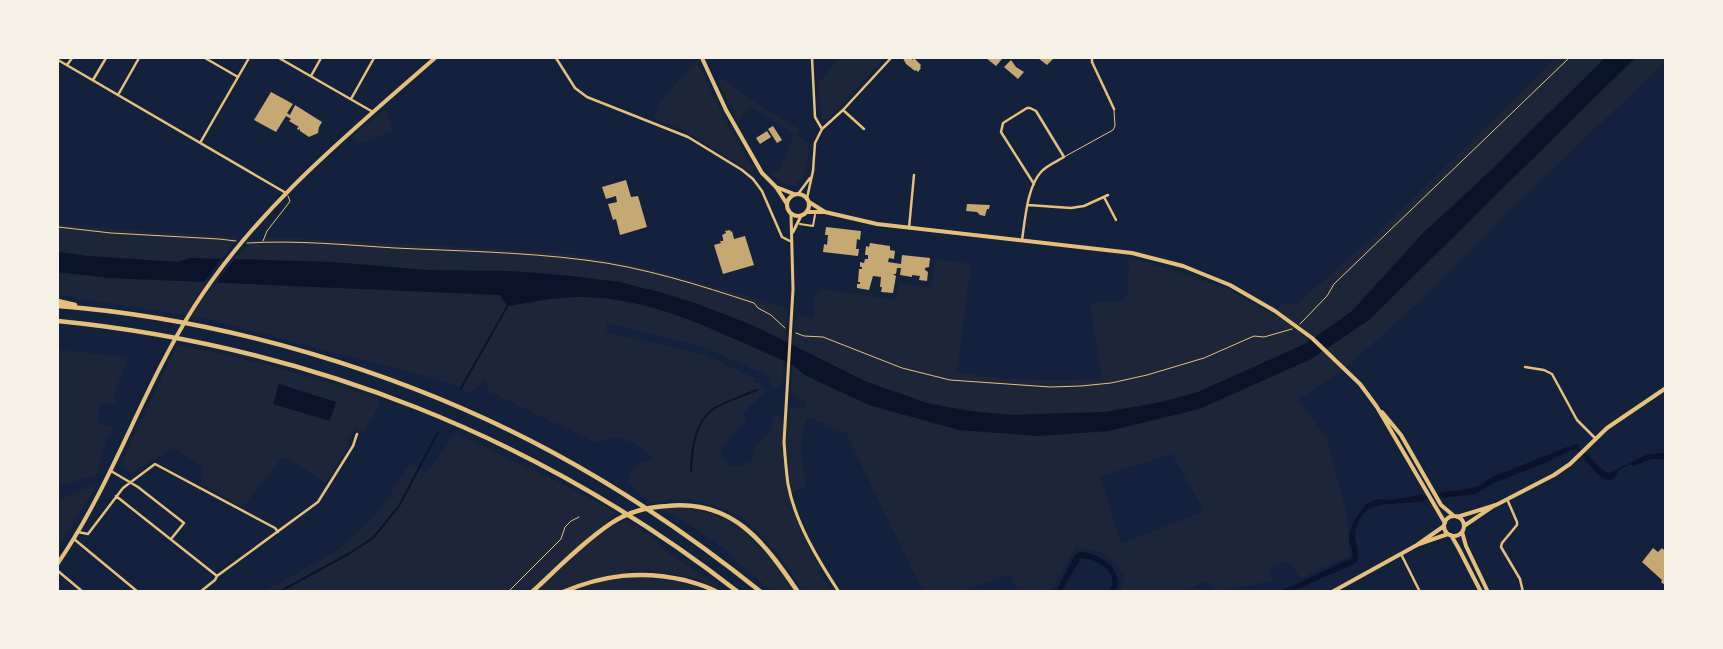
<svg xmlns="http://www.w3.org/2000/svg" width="1723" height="649" font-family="Rubik,sans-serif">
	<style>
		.green { fill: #1d2539; fill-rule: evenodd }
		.water { fill: #0b132b }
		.pier { fill: #14213d }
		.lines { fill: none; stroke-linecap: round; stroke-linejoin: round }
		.stream { stroke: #0b132b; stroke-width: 2 }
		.building { fill: #c6a872 }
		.path { stroke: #e5c07b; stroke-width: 1 }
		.service { stroke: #e5c07b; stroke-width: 1 }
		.pedestrian { stroke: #e5c07b; stroke-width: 2 }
		.minor { stroke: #e5c07b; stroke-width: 2.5 }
		.tertiary { stroke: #e5c07b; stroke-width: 3 }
		.secondary { stroke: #e5c07b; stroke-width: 4 }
		.motorway { stroke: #e5c07b; stroke-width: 4.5 }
	</style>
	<rect width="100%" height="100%" fill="#14213d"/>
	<path class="green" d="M840,58H885L828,119H821L818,83Z
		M1556,58H1665V62L1517,203L1422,299L1347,367L1298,400L1327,438L1348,519L1349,556L1301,578L1287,561L1270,567L1272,581L1219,591H1215L1207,581L1186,590V591H1120L1125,576C1110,554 1101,551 1076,547L1051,591H1018L1010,574L963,591H923L846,433L808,417C796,440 802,461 806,486L788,495C797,521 807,545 821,569L818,572L831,590L834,589L836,591H803C783,562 765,530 732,513C715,504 693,498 673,499C667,500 660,502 654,502C646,501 633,488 628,481C634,464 637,464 653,458L636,444L615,437L595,442L488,391L486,379L470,393L454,384L208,319L58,295V273L111,278L500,295L508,306C532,302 558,296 583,297C655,297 720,333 784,361L782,384L774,389L771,388L769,376L708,349L612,324H606L607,332L704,355L755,378L754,383H759L764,388V392L743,413L746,421C736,431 724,441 720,455L730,466H739L751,462L755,447L771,430L773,415L788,416L789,410C794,407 798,406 804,407L806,402L791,392L792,364L805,375L869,405L959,430L1199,409L1311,359L1327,348L1315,337L1307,343L1198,392L1162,402L1104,412L1010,415L971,411L930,404L867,382L793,345L795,320H798V315L813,319L815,293L823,289L897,300L899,283L931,288L935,259L971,264L957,372C1005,381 1053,381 1102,379L1090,303L1121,301L1128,292L1129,259L1140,260L1181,273L1228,289L1275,316L1282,304H1297L1386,225ZM1172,454L1204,511L1121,544L1100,476Z
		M697,61L722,114L754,171L751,172L686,131L654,118L661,100Z
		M723,79L762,107L799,129L797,135L808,143C807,159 810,177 793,186L782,182L771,174L781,168L794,134L749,106L738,122L718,81Z
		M385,109L394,130L359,144L352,137Z
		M58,224L82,227L238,237L221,259L190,258L177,262L88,256L58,252Z
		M270,237L565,253C640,264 714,286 787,308L785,341L754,326L698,304L619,282L571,276L511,271L425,270L333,262L234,259L252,241Z
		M177,345C247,358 314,376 381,401L364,433L356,427L347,440L349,446L325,482L283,456L243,507L201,484L203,467L174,448L131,473L121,465Z
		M58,350L128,357L114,395L115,405L101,402L97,420L101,424L114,427L105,444L96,475L58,487Z
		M455,433L571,488L619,514L606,522L613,526L625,520L653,538L666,551L726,591L693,578L649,570H629V578C656,577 682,581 707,591L528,592L523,587L518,592H262L337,551L379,512L410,463L427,473Z
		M99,482L58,547V500Z
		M677,507C739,512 761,544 794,591H772L730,556L731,554L691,525L661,509Z"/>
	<path class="water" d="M1605,58H1635L1369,320L1311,359L1199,409L1109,431L1038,436L959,430L869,405L828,386L805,375L794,366L778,358C715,331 654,298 583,297C558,296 532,302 507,306L500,295L111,278L58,272V252L88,256L177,262L190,258L333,262L425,270L511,271L571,276L619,282L663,293L698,304L754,326L867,382L930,404L971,411L1010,415L1105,412L1162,402L1198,392L1307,343L1352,311L1422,234L1490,171Z
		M279,384L336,402L330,421L273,404Z
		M1577,444L1579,446L1574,450H1571L1543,464L1494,483L1475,494L1443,498L1440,492L1463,490L1478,486L1492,477L1567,447Z
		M1665,453V459H1651L1634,466L1630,464L1618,471C1610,493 1593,469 1584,459L1588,455C1595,461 1600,471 1610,473L1648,454Z
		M1422,494L1425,501C1413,503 1380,503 1371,508C1362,512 1354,527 1355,537C1356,546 1361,556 1356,563L1293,591H1281L1352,558L1353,555L1349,540L1350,532L1355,519L1366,504L1378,499L1388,500L1405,498Z
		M1080,552C1100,553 1124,569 1116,591H1109C1122,574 1096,558 1081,558L1062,591H1056L1075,555Z"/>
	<path class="pier" d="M223,256L236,257L215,285H202Z"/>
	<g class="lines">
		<path class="stream" d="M461,388L508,305
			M1575,447L1588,458
			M691,471C692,450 694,423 713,409C726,401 743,396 757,390
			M1423,498L1443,495
			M279,592L350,553L373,538L399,506L438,432"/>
	</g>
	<path class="building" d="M903,58H913L912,59L913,60L914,58L921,65L920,67L921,68L918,72L916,70L915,71L906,64Z
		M986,58H1001L1002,59L996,66Z
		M1038,58H1054L1047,65Z
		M1011,60L1016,67L1024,72L1018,79L1004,67Z
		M271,92L293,104L287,113L290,115L295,105L322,122L319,127L318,133L309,137L300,131V129L298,130L297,128L299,127L289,121L291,119L286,116L276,132L254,120Z
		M773,126L782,140L777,143L768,129Z
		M767,131L771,137L760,144L756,138Z
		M626,180L631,197L638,196L647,227L620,235L616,219L613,220L608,204L617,202L616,196L606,199L602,187Z
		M967,204L990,205L989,209H987L985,216L980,215L977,212L966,211Z
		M826,227L861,231L860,240L857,239L856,249H859L858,256L823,252L824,244L827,245L828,235H825Z
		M730,230L731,232L732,231L734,239L745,236L754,265L723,274L714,245L721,243L720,241H723V238L722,235L726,233L725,231Z
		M870,243L890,246V250L895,251L894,259L889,258L888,262L901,264L902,255L930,258L929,267L925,268V270L928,272L927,281L919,280L920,276L912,275V277L900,275L901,268H897L896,274H893L896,276L893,293L881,292L882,287H880L881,277L873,276L869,290L857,288V284H860V282H858L859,269H862V267H860V262L864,263L865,259H868V255H865L866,246L869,247Z
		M1653,548L1658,552L1662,548L1666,552V586L1661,582L1662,580L1642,562Z"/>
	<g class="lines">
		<path class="path" d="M58,227L111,233L219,239L236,241
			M263,241L267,231L288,204L290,201L288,196
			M247,243C297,240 346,245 395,248C459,251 522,252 585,260C643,267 699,285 754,303L758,308L771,315L785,328
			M1300,324L1327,296L1334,284L1569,58
			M796,333L804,336L823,337L902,368L950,380L1050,387L1081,386L1111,383L1147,375L1204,358L1254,336L1264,337L1292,329
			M508,592L561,539L565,527L571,521L579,517"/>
		<path class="service" d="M1064,157L1113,130L1115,126L1114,110"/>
		<path class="pedestrian" d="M800,224L813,226L815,215"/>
		<path class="minor" d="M205,58L238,77
			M279,58L373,112
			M556,58L575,88L587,97L688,137L742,170L753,179L762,191L782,237L792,242
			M1092,58V62L1114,109
			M58,60L286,193
			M67,65L72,58
			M311,76L321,58
			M93,80L106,58
			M118,95L139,58
			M351,99L374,58
			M843,110L864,129
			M822,129L843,110L891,58
			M200,143L249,58
			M798,194L810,178
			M1104,197L1116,220
			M807,198L813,171L815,143L822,129L815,117L812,58
			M1028,205L1071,208L1084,206L1108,195
			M909,228L914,175
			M1022,240C1025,221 1027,187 1041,172C1047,165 1056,162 1064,157L1036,111L1030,108H1027L1003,123L1001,132L1034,184
			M1525,367L1544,370L1552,374L1577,420L1595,438
			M111,471L138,487L184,523L171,539
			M116,496L217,576
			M1507,499L1517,522V525L1502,543L1501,547L1520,579L1523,592
			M78,532L88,534L123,488L155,464L275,528L278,532
			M74,539L138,592
			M1401,554L1420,592
			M58,571L83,592
			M200,592L215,580L217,576L318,502L353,446L357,434"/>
		<path class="tertiary" d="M791,214L793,289L784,442C785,456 786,470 788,484C795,522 818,560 839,592
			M793,232L801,216"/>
		<path class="secondary" d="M702,58L726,110L762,173L776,187L794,194
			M776,187L787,204
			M787 205a11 11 0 1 1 22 0a11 11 0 1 1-22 0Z
			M809,202L825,212L877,224L1132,253L1183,266L1230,285L1275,311L1312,338L1360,384L1377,407L1445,523
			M807,212H825
			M1382,412L1401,435L1441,505L1454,516
			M1444 526a10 10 0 1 1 20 0a10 10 0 1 1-20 0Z
			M1457,517L1496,505L1554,475L1570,464L1607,428L1666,388
			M1464,526L1495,505
			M1462,532L1466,546L1488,592
			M1451,535L1459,549L1481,592
			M1419,544L1448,534
			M58,563C113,483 142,389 194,307C257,208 348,134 435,58
			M1332,592L1417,545L1444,526"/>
		<path class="motorway" d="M58,301L75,305
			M58,306C226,319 403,372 552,452C626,492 695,539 761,592
			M58,321C308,346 539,437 738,592
			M532,592C557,569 582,543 610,524C626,513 647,507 667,506C733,499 764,542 798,592
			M563,592C603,575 641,570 684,580C695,583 707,586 717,592"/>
	</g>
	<rect width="1723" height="649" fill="none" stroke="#f6f1e7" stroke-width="118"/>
</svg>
